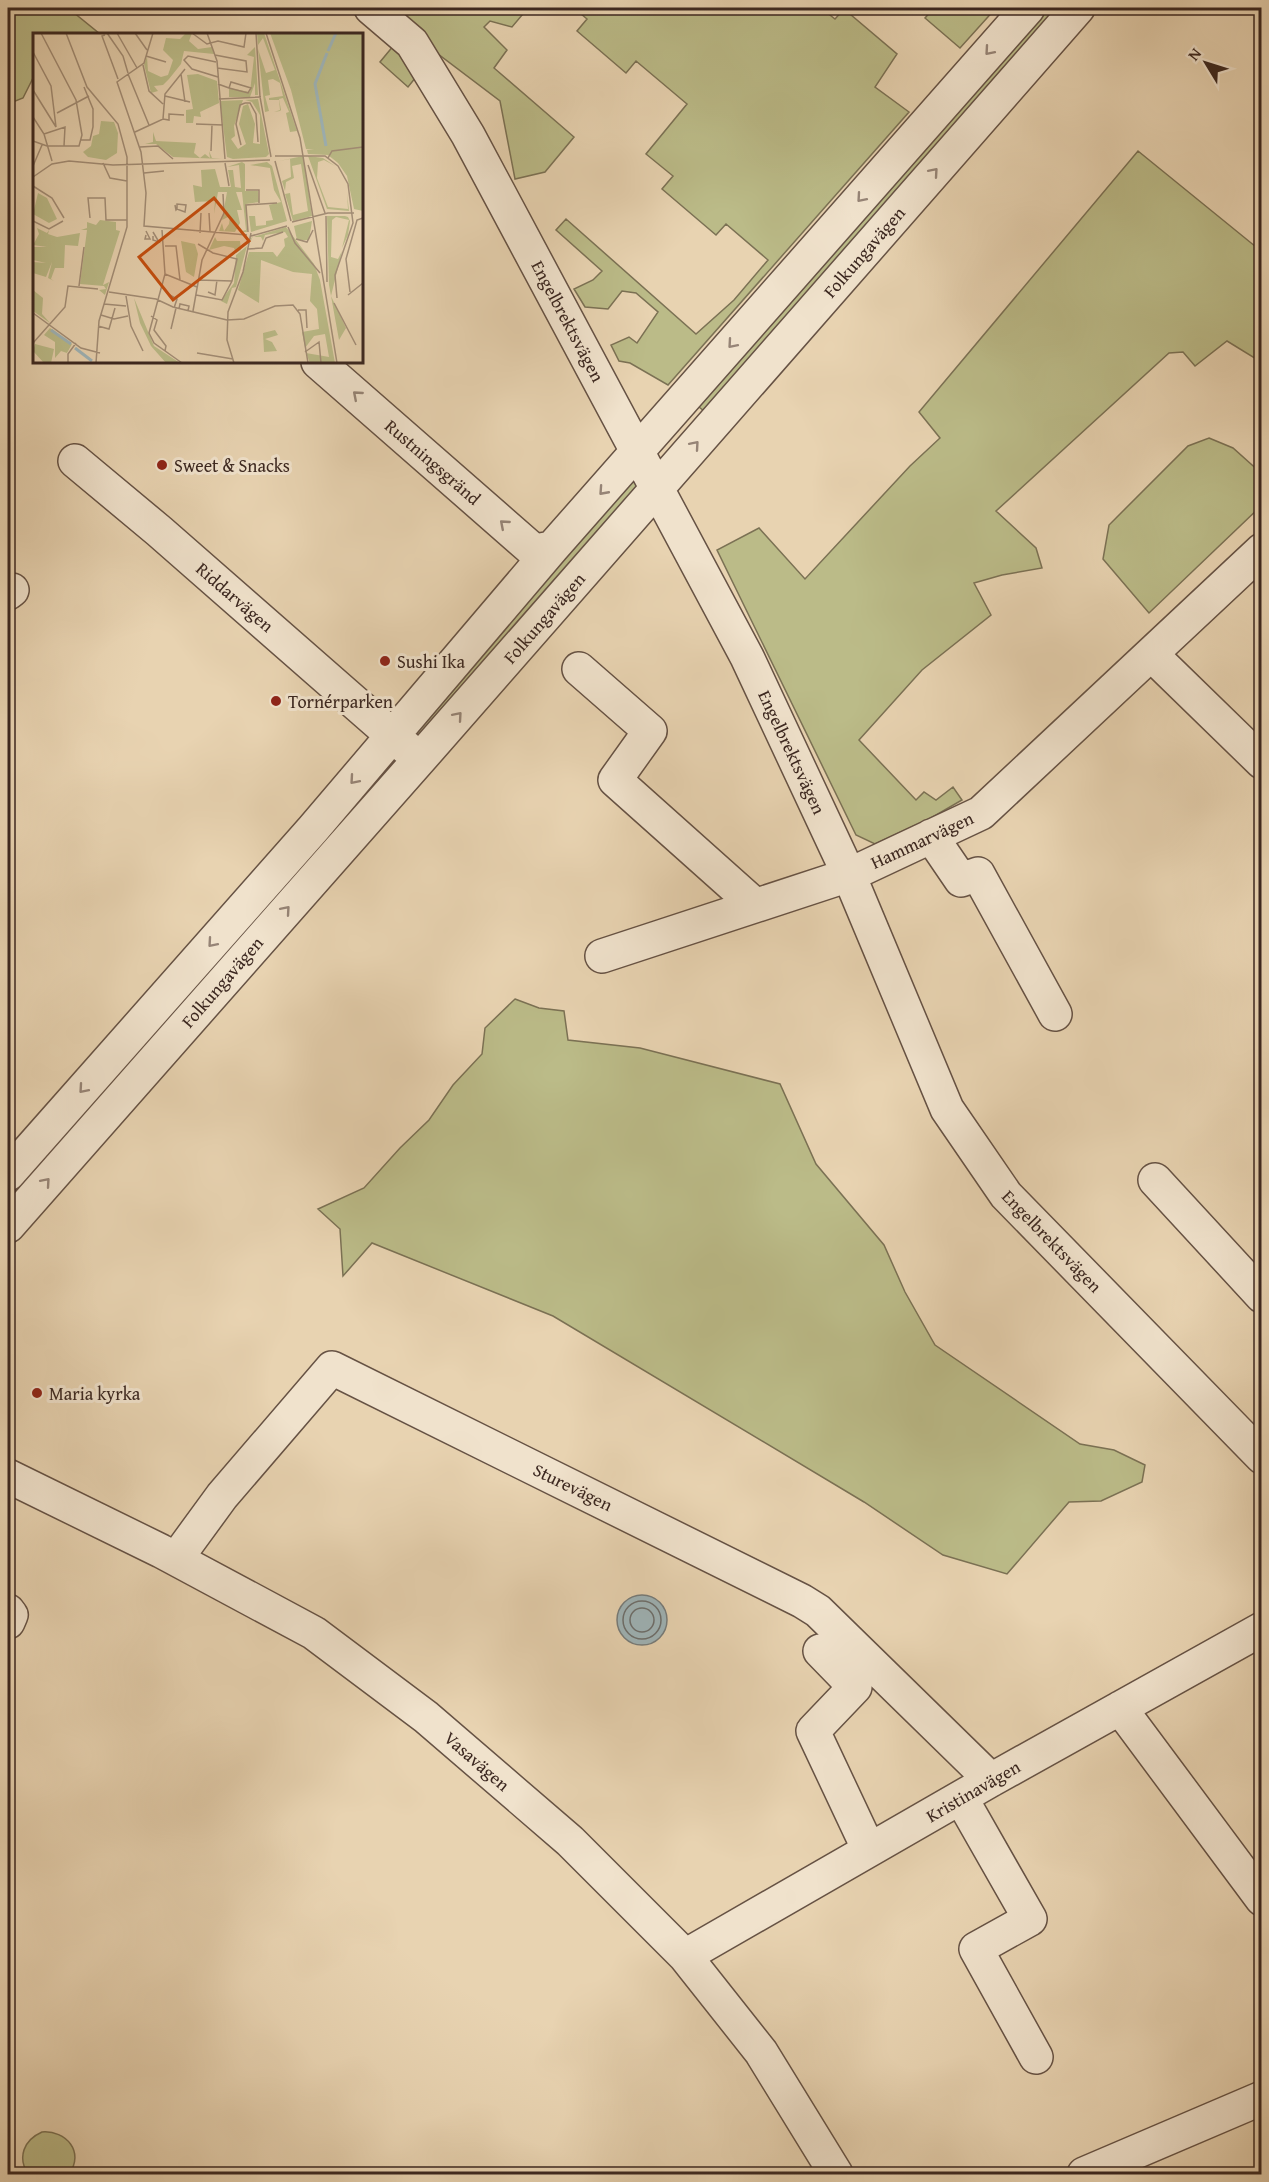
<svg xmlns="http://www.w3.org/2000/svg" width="1269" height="2182" font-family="'Gentium Book Plus',serif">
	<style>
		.green { fill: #bb8; stroke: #7b7154; stroke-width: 1.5 }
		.water { fill: #9eb4b8; stroke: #767c7b; stroke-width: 1.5 }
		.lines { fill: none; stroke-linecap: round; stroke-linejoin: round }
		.shore { stroke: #6c6e6c; stroke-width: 1.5 }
		.minor-casing { stroke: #665244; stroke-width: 36 }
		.minor { stroke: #f0e2cc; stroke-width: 33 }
		.oneway { stroke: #968476 }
		.poi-dot { fill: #8f2418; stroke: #f0e2cc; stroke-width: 2 }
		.labels { text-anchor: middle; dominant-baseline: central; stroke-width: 6; stroke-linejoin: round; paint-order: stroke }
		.street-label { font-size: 18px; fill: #3b2720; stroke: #f0e2cc }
		.poi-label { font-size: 18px; fill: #3b2720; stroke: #f0e2cc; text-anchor: start }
		.inset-river { fill: none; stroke: #9eb4b8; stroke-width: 3 }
		.inset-road { fill: none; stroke: #a38e77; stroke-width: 1.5 }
		.view { fill: #c54f10; fill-opacity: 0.15; stroke: #c54f10; stroke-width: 3 }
		.inset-edge { fill: none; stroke: #3b2720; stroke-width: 3 }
	</style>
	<rect width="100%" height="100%" fill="#e8d3b1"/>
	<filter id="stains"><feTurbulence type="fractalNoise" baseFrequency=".00333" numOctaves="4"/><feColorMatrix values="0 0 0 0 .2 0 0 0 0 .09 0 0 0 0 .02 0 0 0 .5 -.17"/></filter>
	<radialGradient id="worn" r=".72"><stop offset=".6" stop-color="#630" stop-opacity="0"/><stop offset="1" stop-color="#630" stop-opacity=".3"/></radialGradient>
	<path class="green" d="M8,8H68L100,34H34V76L23,98L8,104Z
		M400,8H528L512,27L490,21L484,27L507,50L494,68L574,137L545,172L515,179L500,101L430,48L420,72L408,87L380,62L399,39Z
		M574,8H821L835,19L844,9L897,54L875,87L909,112L668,385L630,363L619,361L611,345L629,337L637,343L658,312L636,293L622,291L608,309L585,307L574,289L593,280L602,271L556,230L566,219L696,334L734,300L768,260L726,224L716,235L662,189L673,176L646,154L687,104L636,61L626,73L577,31L587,19Z
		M934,8H996L960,48L925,18Z
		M1041,8H1063L709,415L694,403Z
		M1138,151L1261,251V362L1227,341L1195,366L1183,352L1169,353L996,511L1036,548L1042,568L1002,575L974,583L991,615L922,670L859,740L916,800L924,792L936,800L953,787L962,800L931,818L875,844L856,835L717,550L759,528L805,579L910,466L940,438L919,412Z
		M1209,438L1233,448L1261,473V506L1149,613L1103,559L1109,525L1188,446Z
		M629,477L642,488L421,739L408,728Z
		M515,999L539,1008L564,1011L568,1040L640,1048L780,1084L816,1164L884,1245L905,1292L935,1345L1080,1444L1114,1450L1145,1465L1142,1482L1101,1501L1069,1502L1007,1574L943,1555L864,1502L553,1316L372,1243L343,1276L340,1229L318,1209L364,1188L400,1148L429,1120L453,1085L482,1054L485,1028Z
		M42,2132C66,2130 85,2152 69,2174H28C17,2157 24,2140 42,2132Z"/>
	<path class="water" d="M617 1620a25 25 0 1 1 50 0a25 25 0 1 1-50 0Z"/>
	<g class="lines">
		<path class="shore" d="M623 1620a19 19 0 1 1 38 0a19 19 0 1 1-38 0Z
			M630 1620a12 12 0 1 1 24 0a12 12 0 1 1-24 0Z"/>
		<g class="minor-casing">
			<path id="minor" d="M371,8L412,43L468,135L747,657L849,875L947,1109L1006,1195L1262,1457
				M318,362L534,551L552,548
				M75,461L159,531L409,750
				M8,593L12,590
				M1151,654L1262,762
				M579,669L650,731L615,780L755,905
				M931,836L961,880L978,874L1055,1014
				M602,956L849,875L981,813L1262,550
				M8,1174L313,829L552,548L1028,8
				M1155,1180L1262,1296
				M8,1226L426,752L1078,8
				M8,1476L161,1551L314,1633L426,1717L570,1841L685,1956L761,2052L836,2174
				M176,1559L222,1496L332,1368L802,1601L818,1611L991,1780
				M8,1611L11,1615L8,1622
				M820,1651L855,1687L813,1731L869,1850
				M1120,1708L1262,1899
				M961,1798L1030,1919L976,1949L1036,2057
				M685,1956L991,1780L1262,1629
				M1084,2174L1262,2098"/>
		</g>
		<use href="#minor" class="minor"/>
	</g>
	<defs><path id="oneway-chevron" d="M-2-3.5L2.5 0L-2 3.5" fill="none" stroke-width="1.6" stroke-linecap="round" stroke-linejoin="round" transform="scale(1.5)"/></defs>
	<g class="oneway">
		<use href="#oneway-chevron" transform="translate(989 51) rotate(131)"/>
		<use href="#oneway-chevron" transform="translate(934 172) rotate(-49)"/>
		<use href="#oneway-chevron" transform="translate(861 198) rotate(131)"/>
		<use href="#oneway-chevron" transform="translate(732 344) rotate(131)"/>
		<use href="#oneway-chevron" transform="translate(357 395) rotate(-139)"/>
		<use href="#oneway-chevron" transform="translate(695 445) rotate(-49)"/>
		<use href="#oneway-chevron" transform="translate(603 491) rotate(132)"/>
		<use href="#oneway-chevron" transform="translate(504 524) rotate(-139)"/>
		<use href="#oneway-chevron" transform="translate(458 716) rotate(-49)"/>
		<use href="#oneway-chevron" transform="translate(354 780) rotate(131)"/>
		<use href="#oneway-chevron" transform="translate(286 910) rotate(-49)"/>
		<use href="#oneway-chevron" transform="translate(212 943) rotate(131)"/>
		<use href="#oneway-chevron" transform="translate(83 1089) rotate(131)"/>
		<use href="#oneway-chevron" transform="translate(46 1182) rotate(-49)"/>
	</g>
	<g class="poi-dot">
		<circle cx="162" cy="465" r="6"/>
		<circle cx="385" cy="661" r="6"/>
		<circle cx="276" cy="701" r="6"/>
		<circle cx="37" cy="1393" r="6"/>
	</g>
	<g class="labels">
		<g class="street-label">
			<text transform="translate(864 252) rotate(-49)">Folkungavägen</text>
			<text transform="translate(568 321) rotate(62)">Engelbrektsvägen</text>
			<text transform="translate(433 462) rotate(41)">Rustningsgränd</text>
			<text transform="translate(235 597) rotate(41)">Riddarvägen</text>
			<text transform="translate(544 618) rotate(-49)">Folkungavägen</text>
			<text transform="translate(792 752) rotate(65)">Engelbrektsvägen</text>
			<text transform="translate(922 840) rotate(-25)">Hammarvägen</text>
			<text transform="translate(222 982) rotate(-49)">Folkungavägen</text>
			<text transform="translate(1052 1241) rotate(46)">Engelbrektsvägen</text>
			<text transform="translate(573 1487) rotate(26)">Sturevägen</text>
			<text transform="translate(477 1761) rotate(41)">Vasavägen</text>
			<text transform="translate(973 1791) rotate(-30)">Kristinavägen</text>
		</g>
		<g class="poi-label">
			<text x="174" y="465">Sweet &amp; Snacks</text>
			<text x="397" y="661">Sushi Ika</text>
			<text x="288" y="701">Tornérparken</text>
			<text x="49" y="1393">Maria kyrka</text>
		</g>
	</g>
	<g transform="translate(33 33)">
		<rect width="330" height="330" fill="#e8d3b1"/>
		<path d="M153,0H159L156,8L165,16L179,14L181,21L151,18L148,31L136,46L130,52L121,53L125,58L118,60L111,31L114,24L115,38L128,44L135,42L140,27L130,17L133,5L147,6ZM224,0H231L264,98L257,99L253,80L256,79L250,65L246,66L248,77L247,78L241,79L247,77L246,67H236V65L250,63L247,50L240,46L235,47L237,62L232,63L236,78L232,79L225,16L233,40L242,37L230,5L225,12ZM237,0H330V178L321,176L314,143L305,130L295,122L275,121L274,117H281L273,116L258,57ZM222,14L225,62H222V50L217,64H196V55L217,59L221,24L214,22ZM165,41L184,48L186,70L167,79L168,84L161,83L160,90H153V77L160,76L154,42ZM210,67L201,93L202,103L198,106L205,116L213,111L206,91L210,73L215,71L222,91L220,110L227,111V82L219,69L212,67L225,66L236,121L233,124L200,126L194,124L187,68ZM68,88L81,89L85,100L84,120L73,127L55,124L50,119L58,113L60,103L66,101ZM120,99L123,108L163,110L161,120L167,125L172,121L177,125L176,118L179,125L189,126L140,124L123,111H112L120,109ZM270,123L279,183L260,188L252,161L257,160L260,182L275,178L268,131L259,133L261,145L253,149L252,158L249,148L258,144L257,126L246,128ZM275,123L290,125L302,133L291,127L285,129L284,145L295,174L315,176L314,160L316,178L294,176ZM209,129L212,131V158H225L226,169L213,171L214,199H206L213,197L209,159H203L209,177H204L207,190L202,199L186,198L189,190L191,198L196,191L197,183L189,187L194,159H185L181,181L182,168L162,169L160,152L169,154L168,137L182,136L187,154H198L195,137H200L202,154L208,155L206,132L194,134ZM234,129L239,133L254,188L218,199L216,183H222L223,193L233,192V188L240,187L236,172L248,169L241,157L237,135L217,132ZM5,160L14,165L24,186L16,190L0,181ZM294,183H312L315,184L317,188L315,202L309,215L316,187L303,184L299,187L298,224L305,226L309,218L298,263L313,295L306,307L296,252ZM67,187L83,189V197L87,198L70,252L76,249L72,262L66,257L73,256L71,253L47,251L54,197H48L54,195V189L63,192ZM279,188L276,207H264L261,193ZM253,194L281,231L287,247L302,330H277L273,320L296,324L292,301L281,303L272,315L269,299L286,296L284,276L277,268L279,241L260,239L228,227L226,270L205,257L216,219H240L244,224L252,213L251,206L255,204L252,199L232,202L230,208L228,204H219L218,208L217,205ZM4,195L14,200L16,197L15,201L24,204L47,200L45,213L32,212L31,235H22L18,246L21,248L15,245L19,229L13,244L0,240V229L13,230L0,227V214H14L0,212L6,201ZM182,204L184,208H207L208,217L203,220L201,215L191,213L176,217ZM148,208L162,211L165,221L161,244L153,239ZM214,213L203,254L199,255L194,271L188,268L201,250L203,222ZM0,257L10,265L9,281L17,290L0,278ZM101,265L121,313L147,330H133L118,313L107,290ZM17,295L39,311L34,320L28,318L22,325V309L11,302ZM242,297L245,302L232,306L239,309L244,318L231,319L230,300ZM2,311L21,316L18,330H11L0,318Z" fill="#bb8"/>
		<path class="inset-river" d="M295,18L303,0M293,113L282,51L294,20M18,297L38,311M42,315L59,328"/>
		<path class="inset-road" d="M33,0L54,54L85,91L94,124V194L66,288L63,330M74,0L90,23L95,40M84,0L104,35M102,0L114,17M120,0L111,30L84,49L108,119L113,160L111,193L214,202M159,0L174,11L185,8L211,14L213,0M174,0L184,28L192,126M223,0L227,64L238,124M233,0L267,105L304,330M72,2L69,3L85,46M0,19L18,53L23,94M182,22L213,28L214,39L184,35M113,23L133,29M183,29L155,23L151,27L159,36L185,44M110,32L116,58L130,71M95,41L116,92M148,41L152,69M185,51L196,55L215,60L218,55L198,49L196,55M0,57L23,94M132,63L157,69M186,66L228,64M212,70H217L223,81L225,109M24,80L56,63M0,84L11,101L19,128M130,86L132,61L152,36M163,91L190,92M102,99L130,86L136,87V81L151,82M11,101L32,94L31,113M48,107H57L60,94V76L51,54M0,108L14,113H46L49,102L43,67L8,0M208,112L203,91L207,72L212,70M107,114L125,113L140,126M178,118L179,92M242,123H292L305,133L315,151L320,190L302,242L304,265M295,125L299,118L330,114M242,128L258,188M70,130L77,145L94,148M192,130L196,153M275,132L292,180M0,133L9,112M111,140L131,138M0,144L19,131L36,128L80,132L237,127M0,153L19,165L31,185M213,157H226V170M142,172L143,177L144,176L152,179L153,172L144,171V177M176,180L177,198M293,183L294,249M57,185L55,165H72L73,187H94M0,188L16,196L30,188M259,189L295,180H321M255,194L262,210L287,240M129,197L132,241L116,300L121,310L149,330M215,199L213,172L244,170M167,200L168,180M113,202L112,206H117L113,198M120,203V207L126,209L120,199M218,203L254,193M263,206L274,209L280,197M132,213H143L147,247M215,216L229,215L233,205L250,199M132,241L164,254M165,247L199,248M46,253L51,214M76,259L123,266L140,274L194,287L211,286L242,273L260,272L267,281L275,330M175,259L182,262L184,247M317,259L313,226L324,187L330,185M135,261L144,266L141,275M163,262L189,267L199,248L204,226L180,220L165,211M315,262L330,250M93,263L98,293L110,318M301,270L323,312M71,271L93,273M146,276L147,271L156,273L155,278M265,277H273L274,295M160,278L169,227L191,180L190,161M0,280L48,315L67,320M68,282L81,286L95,283M118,283L124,287L121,297L133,313L132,318M65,293L76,296L82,275M138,296L143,275M0,310L32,274L35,253L65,256M272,319L286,309L288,330M164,320L200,326M35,330V321L43,310M201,330L194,307L195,279L210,239L218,200"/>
		<path class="view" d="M181,165L216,208L140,267L106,224Z"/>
		<rect width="330" height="330" class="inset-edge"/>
	</g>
	<rect width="1269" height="2182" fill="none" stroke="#e8d3b1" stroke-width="30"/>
	<rect x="9" y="9" width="1251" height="2164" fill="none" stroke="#3b2720" stroke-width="3"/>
	<rect x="15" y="15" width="1239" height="2152" fill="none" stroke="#3b2720" stroke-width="1.5"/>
	<g transform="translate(1206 63) rotate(308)" stroke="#f0e2cc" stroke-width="4.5" paint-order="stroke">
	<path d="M0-4.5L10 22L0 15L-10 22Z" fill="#3b2720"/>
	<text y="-9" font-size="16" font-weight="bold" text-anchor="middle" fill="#3b2720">N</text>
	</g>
	<rect width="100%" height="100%" filter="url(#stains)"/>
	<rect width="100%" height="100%" fill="url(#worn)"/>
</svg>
